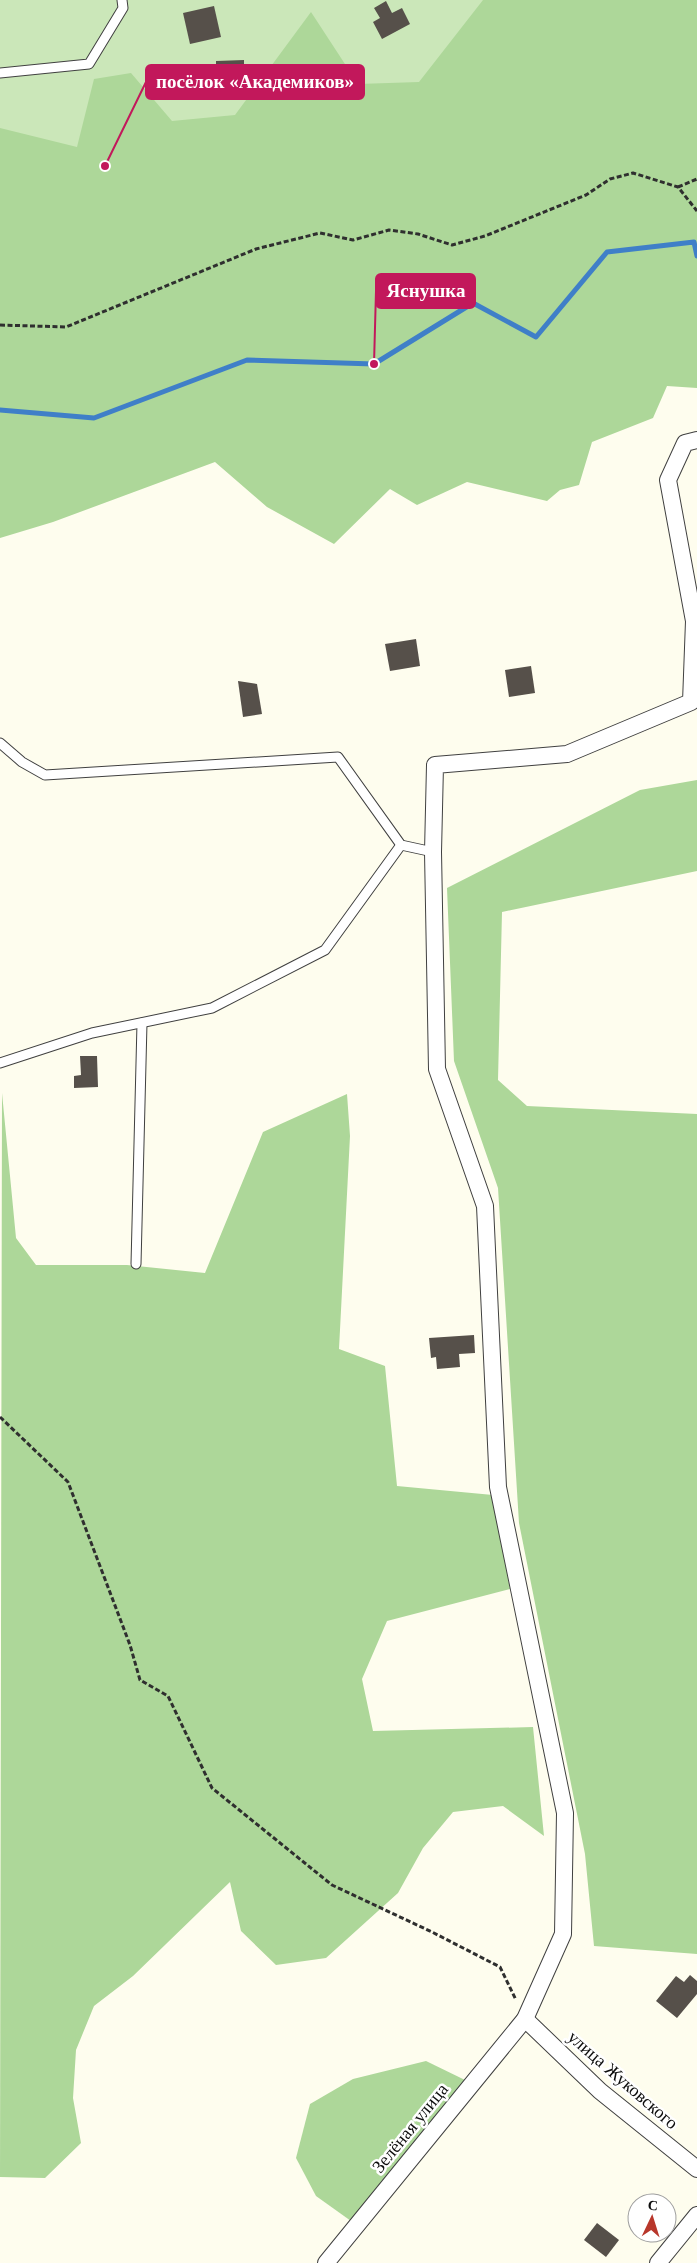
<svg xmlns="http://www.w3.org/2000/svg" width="697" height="2263" font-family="Georgia,serif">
<rect width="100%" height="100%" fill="#fefdee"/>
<path fill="#cbe7b9" d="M0,0h513l-92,108 -421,117z"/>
<g fill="#add799">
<path d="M483,0h214v388l-30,-2 -14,32 -61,24 -13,43 -19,5 -13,11 -80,-19 -50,23 -27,-16 -56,55 -67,-37 -52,-45 -162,60 -53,16v-410l77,19 17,-68 37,-6 41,48 63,-6 76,-103 47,72 61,-2z"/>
<path d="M697,780v91l-195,41 -4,168 29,26 170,8v840l-103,-8 -9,-92 -66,-331 -21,-335 -44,-127 -7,-173 193,-98z"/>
<path d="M2,1093l14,145 20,27h91l78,8 58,-141 84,-38 3,42 -11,213 46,17 12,120 96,9 17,94 -123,32 -25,58 11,52 160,-4 11,109 -41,-30 -50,6 -30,36 -25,45 -72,65 -50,7 -35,-34 -11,-49 -97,94 -39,30 -18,44 -3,48 8,45 -36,35 -45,-1z"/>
<path d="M426,2061l39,19 -114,141 -35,-25 -20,-38 14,-54 43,-25z"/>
</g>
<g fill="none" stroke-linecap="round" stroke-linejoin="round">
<path stroke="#3f7fc8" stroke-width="5" d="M0,410l94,8 153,-58 127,4 99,-61 63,34 71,-85 87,-10 3,14"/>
</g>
<g fill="#56504a">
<path d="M386,1l6,12 10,-5 8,16 -28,15 -9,-17 7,-4 -6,-10z"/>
<path d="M214,6l7,31 -31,7 -7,-31z"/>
<path d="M244,60v24h-28v-23z"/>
<path d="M416,639l4,27 -30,5 -5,-27z"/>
<path d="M531,666l4,27 -26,4 -4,-27z"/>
<path d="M238,681l19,3 5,30 -19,3z"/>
<path d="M80,1056h17l1,31 -24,1v-12l7,-1z"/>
<path d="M474,1335l1,18 -16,1 1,13 -23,2 -1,-12 -5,1 -2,-20z"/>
<path d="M690,1975l7,6v13l-20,24 -21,-17 20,-25 8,6z"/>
<path d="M597,2223l22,17 -13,17 -22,-17z"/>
</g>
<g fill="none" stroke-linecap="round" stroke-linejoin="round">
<g stroke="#404040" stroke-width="11">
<g id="service">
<path d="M0,73l89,-9 34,-56 -1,-8"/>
<path d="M0,743l22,19 23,13 293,-18 63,88 32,7"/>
<path d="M0,1063l92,-30 120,-25 113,-58 76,-105"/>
<path d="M136,1264l6,-241"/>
</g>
</g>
<g stroke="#404040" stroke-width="18">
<g id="minor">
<path d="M525,2019l75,72 97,78"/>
<path d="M326,2263l199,-244 38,-85 2,-121 -67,-326 -13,-281 -48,-137 -4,-217 2,-87 132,-11 124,-52 3,-81 -26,-141 17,-37 12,-3"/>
<path d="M658,2263l39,-48"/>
</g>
</g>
<g stroke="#2f2f2f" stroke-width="3" stroke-dasharray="5 2.5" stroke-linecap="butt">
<path d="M678,187l19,-8"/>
<path d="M0,325l66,2 190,-78 64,-16 33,7 36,-10 29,4 34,11 33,-9 101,-41 24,-16 23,-6 45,14 19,24"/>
<path d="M0,1417l68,65 62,163 10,35 28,16 44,92 120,97 100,47 68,35 16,33"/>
</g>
<use href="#service" stroke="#fff" stroke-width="9"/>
<use href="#minor" stroke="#fff" stroke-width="16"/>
</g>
<g text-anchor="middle" stroke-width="5" stroke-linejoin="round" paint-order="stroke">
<g font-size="18" fill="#0d0d0d" stroke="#fff">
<text transform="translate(623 2080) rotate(41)" y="6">улица Жуковского</text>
<text transform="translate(410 2128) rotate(-51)" y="6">Зелёная улица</text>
</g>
</g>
<path fill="none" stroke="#c2185b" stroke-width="2" d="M105 166L146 82M374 364L376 291"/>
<g fill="#c2185b" stroke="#fff" stroke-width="2">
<circle cx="105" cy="166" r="5"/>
<circle cx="374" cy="364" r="5"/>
</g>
<g fill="#c2185b" stroke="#c2185b" stroke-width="2">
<rect x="146" y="65" width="218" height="34" rx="5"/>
<rect x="376" y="274" width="99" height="34" rx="5"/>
</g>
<g font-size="19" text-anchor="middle" font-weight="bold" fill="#fff">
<text x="255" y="88">посёлок «Академиков»</text>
<text x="426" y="297">Яснушка</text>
</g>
<g transform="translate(652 2218) rotate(4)"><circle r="24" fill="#ffffff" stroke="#9e9e9e"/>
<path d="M0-4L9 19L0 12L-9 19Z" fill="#b8372b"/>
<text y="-8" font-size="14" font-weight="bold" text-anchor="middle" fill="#0d0d0d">С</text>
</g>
</svg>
